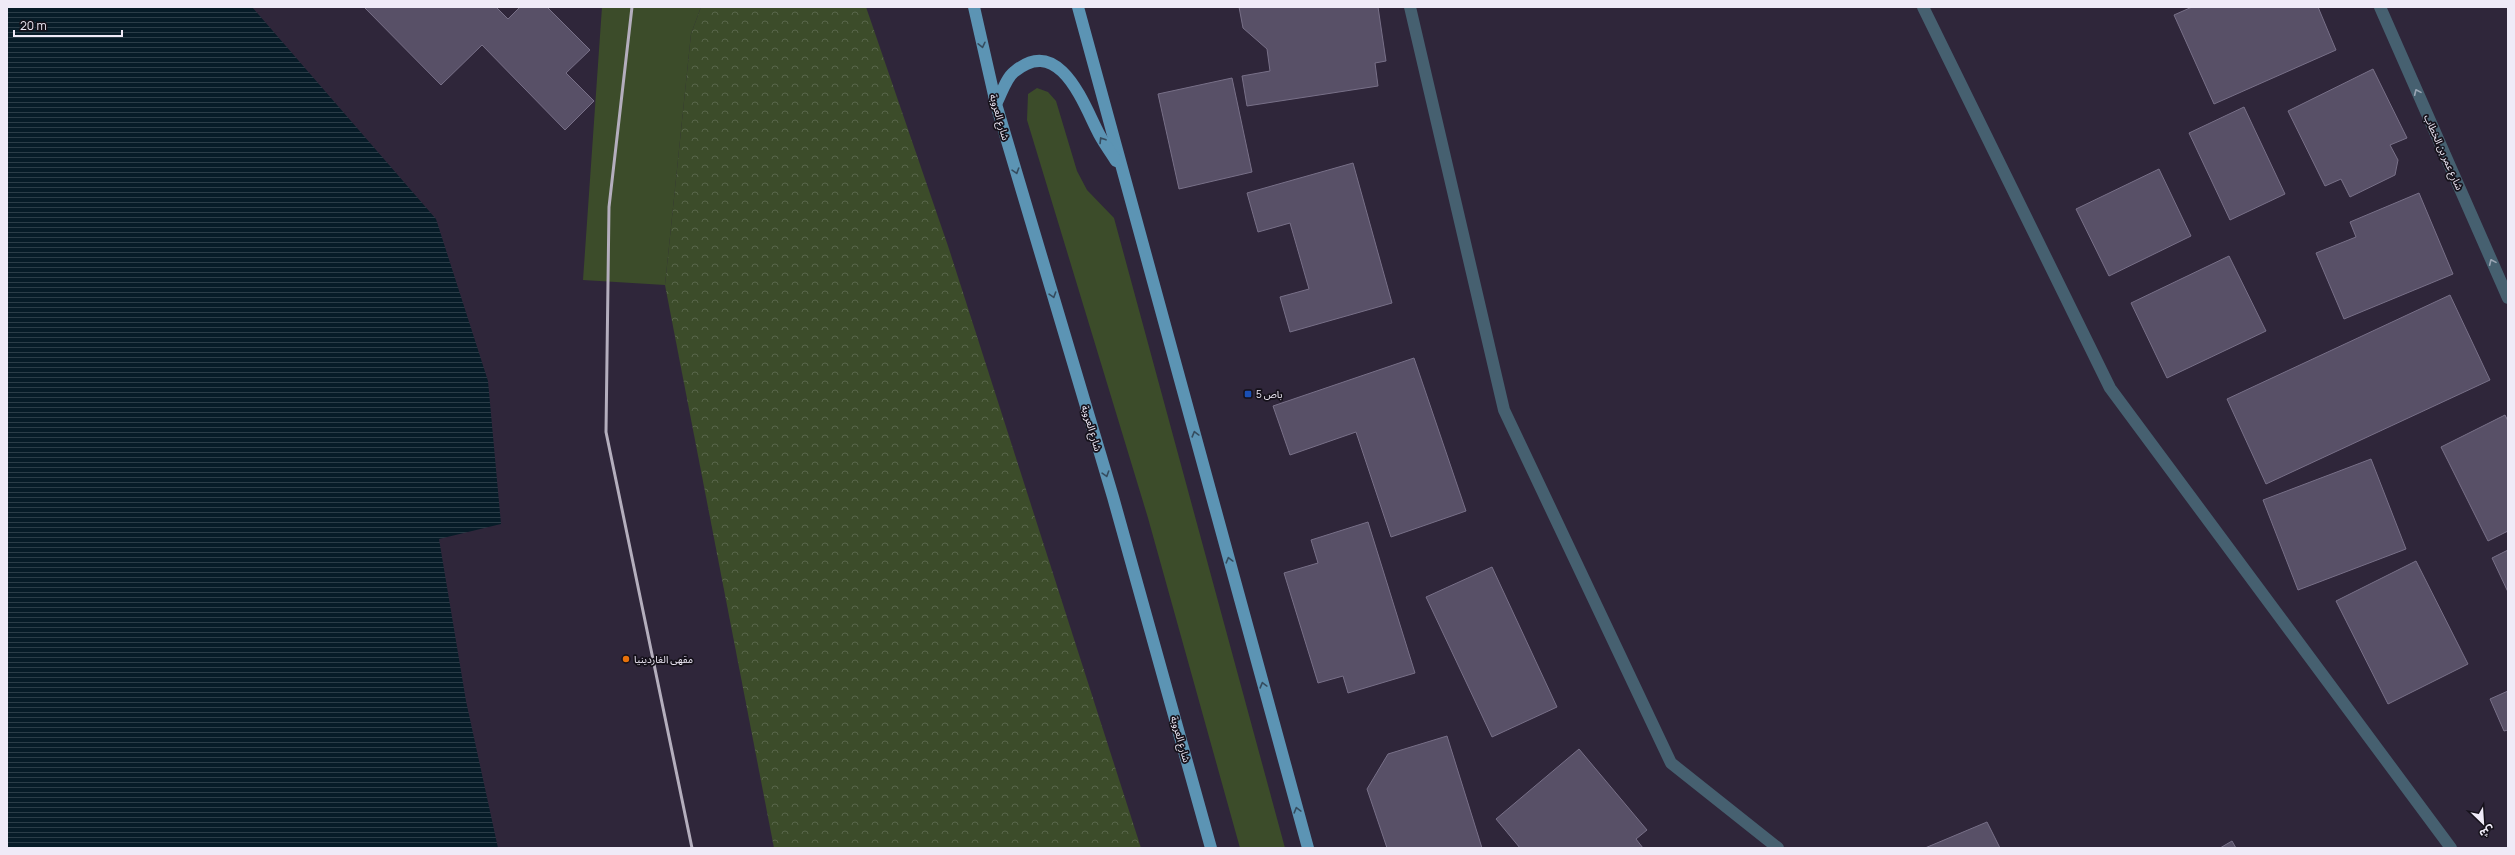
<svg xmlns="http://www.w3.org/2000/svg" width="2515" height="855" font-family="Manrope,'Noto Sans Arabic',sans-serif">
<defs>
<pattern id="park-crowns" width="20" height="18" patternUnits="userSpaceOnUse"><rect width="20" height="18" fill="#3c4c2a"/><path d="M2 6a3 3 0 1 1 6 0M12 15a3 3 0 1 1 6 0" fill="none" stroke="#58664a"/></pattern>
<pattern id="water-rules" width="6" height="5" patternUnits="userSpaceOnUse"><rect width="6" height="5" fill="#071c28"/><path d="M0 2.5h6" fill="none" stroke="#2b3d48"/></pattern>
</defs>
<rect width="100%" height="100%" fill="#2f263a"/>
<g fill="#3c4c2a">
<path d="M602,7h99l-10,27 -26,251 -82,-5z"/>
<path d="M1037,88l11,4 8,9 21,70 10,19 27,28 171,630h-45l-92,-330 -121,-398 1,-26z"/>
</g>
<path fill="url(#park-crowns)" d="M701,7h165l83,242 192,599h-367l-109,-563 26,-251z"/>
<path fill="url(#water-rules)" d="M7,7h245l184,212 52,162 13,143 -62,15 27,162 32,147h-491z"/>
<g fill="#585067" stroke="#787088">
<path d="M364,7h132l12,12 12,-12h27l43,43 -24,23 28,28 -29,29 -83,-85 -41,40z"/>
<path d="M1239,7h139l8,54 -11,2 3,23 -131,20 -5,-30 28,-5 -3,-22 -24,-21z"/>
<path d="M2192,7h126l18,43 -122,54 -40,-89z"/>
<path d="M2373,69l34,69 -17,7 8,15 -3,15 -45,22 -9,-18 -16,7 -37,-75z"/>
<path d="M1232,78l20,94 -73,17 -21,-95z"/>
<path d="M2244,107l41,87 -55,26 -41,-87z"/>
<path d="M1353,163l39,140 -102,29 -10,-35 29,-8 -19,-66 -32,9 -11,-39z"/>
<path d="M2159,169l32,67 -82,40 -33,-67z"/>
<path d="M2419,193l34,81 -109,45 -28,-66 40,-16 -6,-15z"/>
<path d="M2229,256l37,75 -99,47 -36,-75z"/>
<path d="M2450,295l40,85 -224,104 -39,-85z"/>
<path d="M1414,358l52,153 -75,26 -35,-105 -66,23 -17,-49z"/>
<path d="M2505,415l3,6v110l-20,10 -47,-94z"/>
<path d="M2371,459l35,90 -108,41 -35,-90z"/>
<path d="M1368,522l47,151 -67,20 -5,-17 -25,7 -34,-110 34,-10 -7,-23z"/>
<path d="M2508,550v42l-16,-34z"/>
<path d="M2416,561l52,103 -80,40 -52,-103z"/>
<path d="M1492,567l65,140 -65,30 -66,-140z"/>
<path d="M2508,691v39l-4,1 -14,-32z"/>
<path d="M1447,736l35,112h-95l-20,-59 21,-35z"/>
<path d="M1579,749l68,81 -11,9 7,9h-123l-24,-29z"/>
<path d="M1987,822l13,26h-75z"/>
<path d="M2232,841l4,7h-16z"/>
</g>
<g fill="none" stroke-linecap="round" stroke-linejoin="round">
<g stroke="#466070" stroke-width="12">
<path d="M1410,7l94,403 167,353 107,85"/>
<path d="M1923,7l187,381 341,460"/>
<path d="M2380,7l128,291"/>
</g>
<g stroke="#5c94b4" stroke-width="12">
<path d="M974,7l22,97 117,393 98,351"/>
<path d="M1078,7l230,841"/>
<path d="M996,104c5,-9 10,-26 18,-32 44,-37 68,28 83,58 5,11 13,21 19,31"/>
</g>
<path stroke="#b4aebd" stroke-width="3" d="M632,7l-23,200 -3,225 86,416"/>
</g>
<defs><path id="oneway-chevron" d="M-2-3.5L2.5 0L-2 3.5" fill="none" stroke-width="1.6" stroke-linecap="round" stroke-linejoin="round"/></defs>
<g stroke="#354c5f">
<use href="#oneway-chevron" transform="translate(982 45) rotate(77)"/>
<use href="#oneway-chevron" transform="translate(1102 140) rotate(-122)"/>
<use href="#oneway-chevron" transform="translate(1016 171) rotate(73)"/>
<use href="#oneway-chevron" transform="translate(1053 295) rotate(73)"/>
<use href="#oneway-chevron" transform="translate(1195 434) rotate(-105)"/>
<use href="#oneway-chevron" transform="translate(1106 474) rotate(73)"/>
<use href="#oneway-chevron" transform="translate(1229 560) rotate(-105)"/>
<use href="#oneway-chevron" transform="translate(1263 685) rotate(-105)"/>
<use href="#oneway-chevron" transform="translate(1297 810) rotate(-105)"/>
</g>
<g stroke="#9aa5b4">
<use href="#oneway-chevron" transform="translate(2417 92) rotate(-114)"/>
<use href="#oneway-chevron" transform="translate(2492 262) rotate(-114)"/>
</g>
<rect fill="#1a4fb4" stroke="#15111a" stroke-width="1.5" x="1244" y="390" width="8" height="8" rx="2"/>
<circle fill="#e8710a" stroke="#15111a" stroke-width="1.5" cx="626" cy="659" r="4"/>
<g text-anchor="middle" stroke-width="3.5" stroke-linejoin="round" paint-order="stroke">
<g font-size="10" fill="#efeaf7" stroke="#15111a">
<text transform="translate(1000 117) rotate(74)" y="4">شارع العروبة</text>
<text transform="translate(2444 152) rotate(66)" y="4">شارع عمر بن الخطاب</text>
<text transform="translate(1092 428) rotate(73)" y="4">شارع العروبة</text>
<text transform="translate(1181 739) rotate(74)" y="4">شارع العروبة</text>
</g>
<g font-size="10" fill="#efeaf7" stroke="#15111a" text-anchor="start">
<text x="1256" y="398">باص 5</text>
<text x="634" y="663">مقهى الغاردينيا</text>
</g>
</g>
<rect width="2515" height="855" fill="none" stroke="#efeaf7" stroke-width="16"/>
<g transform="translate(2483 823) rotate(155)" stroke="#15111a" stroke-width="3" paint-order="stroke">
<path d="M0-3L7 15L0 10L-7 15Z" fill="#efeaf7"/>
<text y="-6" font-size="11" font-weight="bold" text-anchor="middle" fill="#efeaf7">ش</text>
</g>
<path d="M14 30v6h108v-6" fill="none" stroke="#efeaf7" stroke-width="2"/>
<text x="20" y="30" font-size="12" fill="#efeaf7" stroke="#15111a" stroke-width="3" paint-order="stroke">20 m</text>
</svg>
